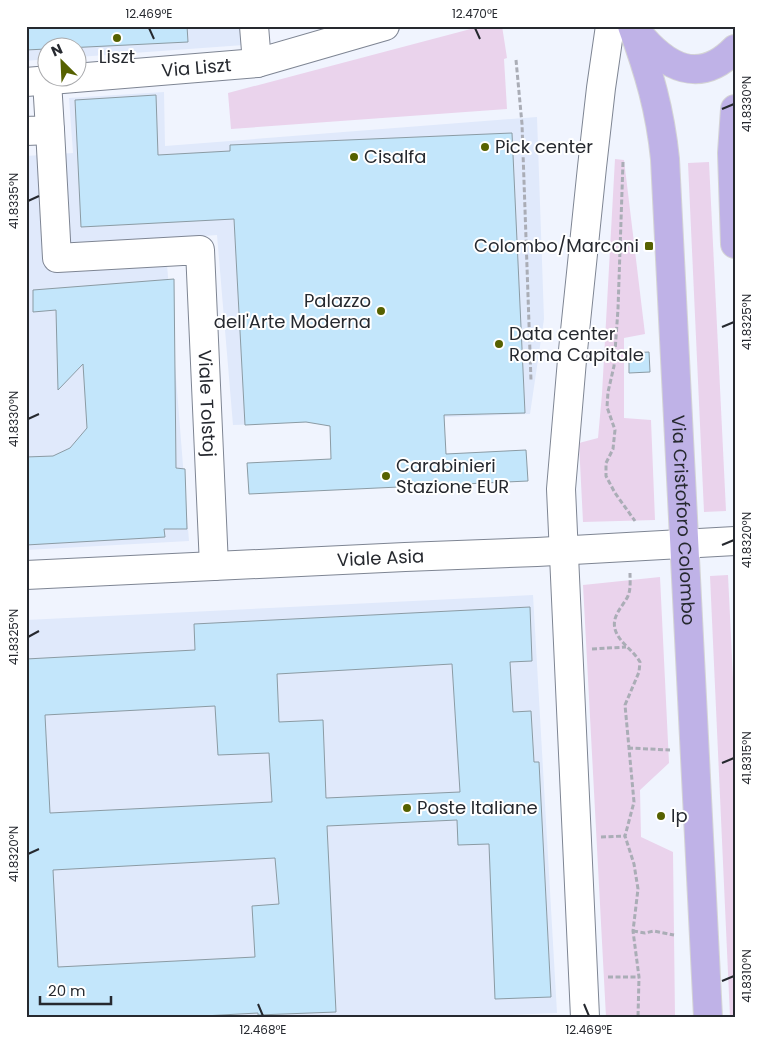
<svg xmlns="http://www.w3.org/2000/svg" width="761" height="1043" font-family="Poppins,sans-serif">
<rect width="100%" height="100%" fill="#f0f4fe"/>
<g fill="#e0e9fb">
<path d="M26,26h217l1,19 -166,12v-9h-30l-1,11 -21,2z"/>
<path d="M164,92l1,54 372,-29 7,202 -14,95 -297,11 -16,-190 -52,4 24,302 -163,9v-394l47,-3 -4,-55z"/>
<path d="M533,595l24,418 -94,4h-437v-397z"/>
</g>
<g fill="#ead3ec">
<path d="M482,26h20l5,32 -3,1 3,50 -276,20 -3,-36z"/>
<path d="M615,159l9,1 21,174 -21,4v80l27,2 4,100 -72,2 -4,-79 19,-5 4,-44z"/>
<path d="M709,162l17,349 -22,1 -16,-349z"/>
<path d="M728,575l7,145v297h-5l-20,-441z"/>
<path d="M660,577l9,186 -29,27 1,47 32,15 2,165h-69l-23,-432z"/>
</g>
<g fill="#c3e6fb" stroke="#8b9ba4" fill-rule="evenodd">
<path d="M26,26h161l1,16 -162,8z"/>
<path d="M156,95l2,60 72,-4v-6l282,-12 13,280 -81,2 2,39 80,-4 2,31 -279,13 -2,-31 84,-4 -1,-33 -24,-4 -61,3 -11,-206 -153,8 -6,-127z"/>
<path d="M174,279l2,189 9,1 2,60h-23l1,8 -139,8v-88l27,-1 17,-8 17,-20 -4,-64 -25,26 -2,-80 -23,2v-22z"/>
<path d="M649,352l1,20 -21,1v-20z"/>
<path d="M530,607l2,54 -22,1 3,50 18,-1 3,51h5l12,235 -56,2 -6,-155 -31,1 -1,-25 -130,6 9,186 -78,3v-2l-73,4h-159v-358l169,-9 -1,-26zM452,664l8,128 -134,6 -3,-78 -44,2 -2,-48zM215,706l3,49 51,-2 3,49 -222,11 -5,-98zM275,858l4,46 -27,2 3,51 -197,10 -5,-97z"/>
</g>
<g fill="none" stroke-linecap="round" stroke-linejoin="round">
<g stroke="#7e8593" stroke-width="30">
<g id="minor">
<path d="M254,26l3,37"/>
<path id="s1" d="M26,82l231,-19 128,-37"/>
<path id="s2" d="M50,130l7,128 143,-8 14,316"/>
<path d="M26,131l24,-1 -3,-49"/>
<path id="s3" d="M26,575l379,-18 132,-5 198,-11"/>
<path d="M585,1017l-24,-528 11,-129 20,-193 9,-79 9,-62"/>
</g>
</g>
<g stroke="#d4d4d5" stroke-width="30">
<g id="major">
<path id="s4" d="M632,26c17,46 28,84 33,133l43,858"/>
<path d="M638,33c28,34 61,53 97,16"/>
<path d="M735,109l-3,44 3,91"/>
</g>
</g>
<g stroke="#aaadb6" stroke-width="3" stroke-dasharray="5 2.5" stroke-linecap="butt">
<path d="M516,60l6,64 9,257"/>
<path d="M623,162l-5,147 -4,57 -6,26 -1,15 8,23 -2,19 -7,14v13l9,17 20,28"/>
<path d="M630,573c0,7 1,16 -2,23 -6,12 -18,21 -12,36 5,12 18,19 24,30l-1,10 -14,33 9,97 -9,34 9,28 4,25 -5,42 6,46 -1,40"/>
<path d="M592,649l34,-2"/>
<path d="M628,748l42,2"/>
<path d="M601,837l24,-1"/>
<path d="M633,931l12,2 9,-2 20,4"/>
<path d="M608,977h31"/>
</g>
<use href="#minor" stroke="#fff" stroke-width="28"/>
<use href="#major" stroke="#bfb2e7" stroke-width="28"/>
</g>
<path fill="none" stroke="#26292f" stroke-width="2" d="M149,28l5,11M475,28l5,11M722,109l12,-5M28,201l11,-5M722,327l12,-5M28,419l11,-5M722,545l12,-5M28,637l11,-6M722,763l12,-5M28,854l11,-5M722,981l12,-5M258,1004l5,12M584,1004l5,12"/>
<g fill="#566100" stroke="#fff" stroke-width="2">
<circle cx="117" cy="38" r="5"/>
<circle cx="485" cy="147" r="5"/>
<circle cx="354" cy="157" r="5"/>
<rect x="644" y="241" width="10" height="10" rx="2.5"/>
<circle cx="381" cy="311" r="5"/>
<circle cx="499" cy="344" r="5"/>
<circle cx="386" cy="476" r="5"/>
<circle cx="407" cy="808" r="5"/>
<circle cx="661" cy="816" r="5"/>
</g>
<g text-anchor="middle" stroke-width="4" stroke-linejoin="round" paint-order="stroke">
<g font-size="18" fill="#26292f" stroke="#fff" text-anchor="start">
<text x="117" y="63" text-anchor="middle">Liszt</text>
<text x="495" y="153">Pick center</text>
<text x="364" y="163">Cisalfa</text>
<text x="639" y="252" text-anchor="end">Colombo/Marconi</text>
<text x="371" y="307" text-anchor="end">Palazzo<tspan x="371" dy="21">dell'Arte Moderna</tspan></text>
<text x="509" y="340">Data center<tspan x="509" dy="21">Roma Capitale</tspan></text>
<text x="396" y="472">Carabinieri<tspan x="396" dy="21">Stazione EUR</tspan></text>
<text x="417" y="814">Poste Italiane</text>
<text x="671" y="822">Ip</text>
</g>
<g font-size="18" fill="#26292f" stroke="#fff">
<text dy="6" stroke="none"><textPath href="#s1" startOffset="171">Via Liszt</textPath></text>
<text dy="6" stroke="none"><textPath href="#s2" startOffset="425">Viale Tolstoj</textPath></text>
<text dy="6" stroke="none"><textPath href="#s4" startOffset="499">Via Cristoforo Colombo</textPath></text>
<text dy="6" stroke="none"><textPath href="#s3" startOffset="355">Viale Asia</textPath></text>
</g>
</g>
<rect width="761" height="1043" fill="none" stroke="#ffffff" stroke-width="55"/>
<g transform="translate(62 62) rotate(336)"><circle r="24" fill="#ffffff" stroke="#a8a9ac"/>
<path d="M0-4L9 19L0 12L-9 19Z" fill="#566100"/>
<text y="-8" font-size="14" font-weight="bold" text-anchor="middle" fill="#26292f">N</text>
</g>
<path d="M40 996v8h71v-8" fill="none" stroke="#26292f" stroke-width="2.5"/>
<text x="48" y="996" font-size="15" fill="#26292f" stroke="#ffffff" stroke-width="4" paint-order="stroke">20 m</text>
<rect x="28" y="28" width="706" height="988" fill="none" stroke="#26292f" stroke-width="2"/>
<g font-size="12" text-anchor="middle" fill="#26292f">
<text x="149" y="18">12.469°E</text>
<text x="475" y="18">12.470°E</text>
<text transform="translate(747 104) rotate(-90)" y="4">41.8330°N</text>
<text transform="translate(14 201) rotate(-90)" y="4">41.8335°N</text>
<text transform="translate(747 322) rotate(-90)" y="4">41.8325°N</text>
<text transform="translate(14 419) rotate(-90)" y="4">41.8330°N</text>
<text transform="translate(747 540) rotate(-90)" y="4">41.8320°N</text>
<text transform="translate(14 637) rotate(-90)" y="4">41.8325°N</text>
<text transform="translate(747 758) rotate(-90)" y="4">41.8315°N</text>
<text transform="translate(14 854) rotate(-90)" y="4">41.8320°N</text>
<text transform="translate(747 976) rotate(-90)" y="4">41.8310°N</text>
<text x="263" y="1034">12.468°E</text>
<text x="589" y="1034">12.469°E</text>
</g>
</svg>
